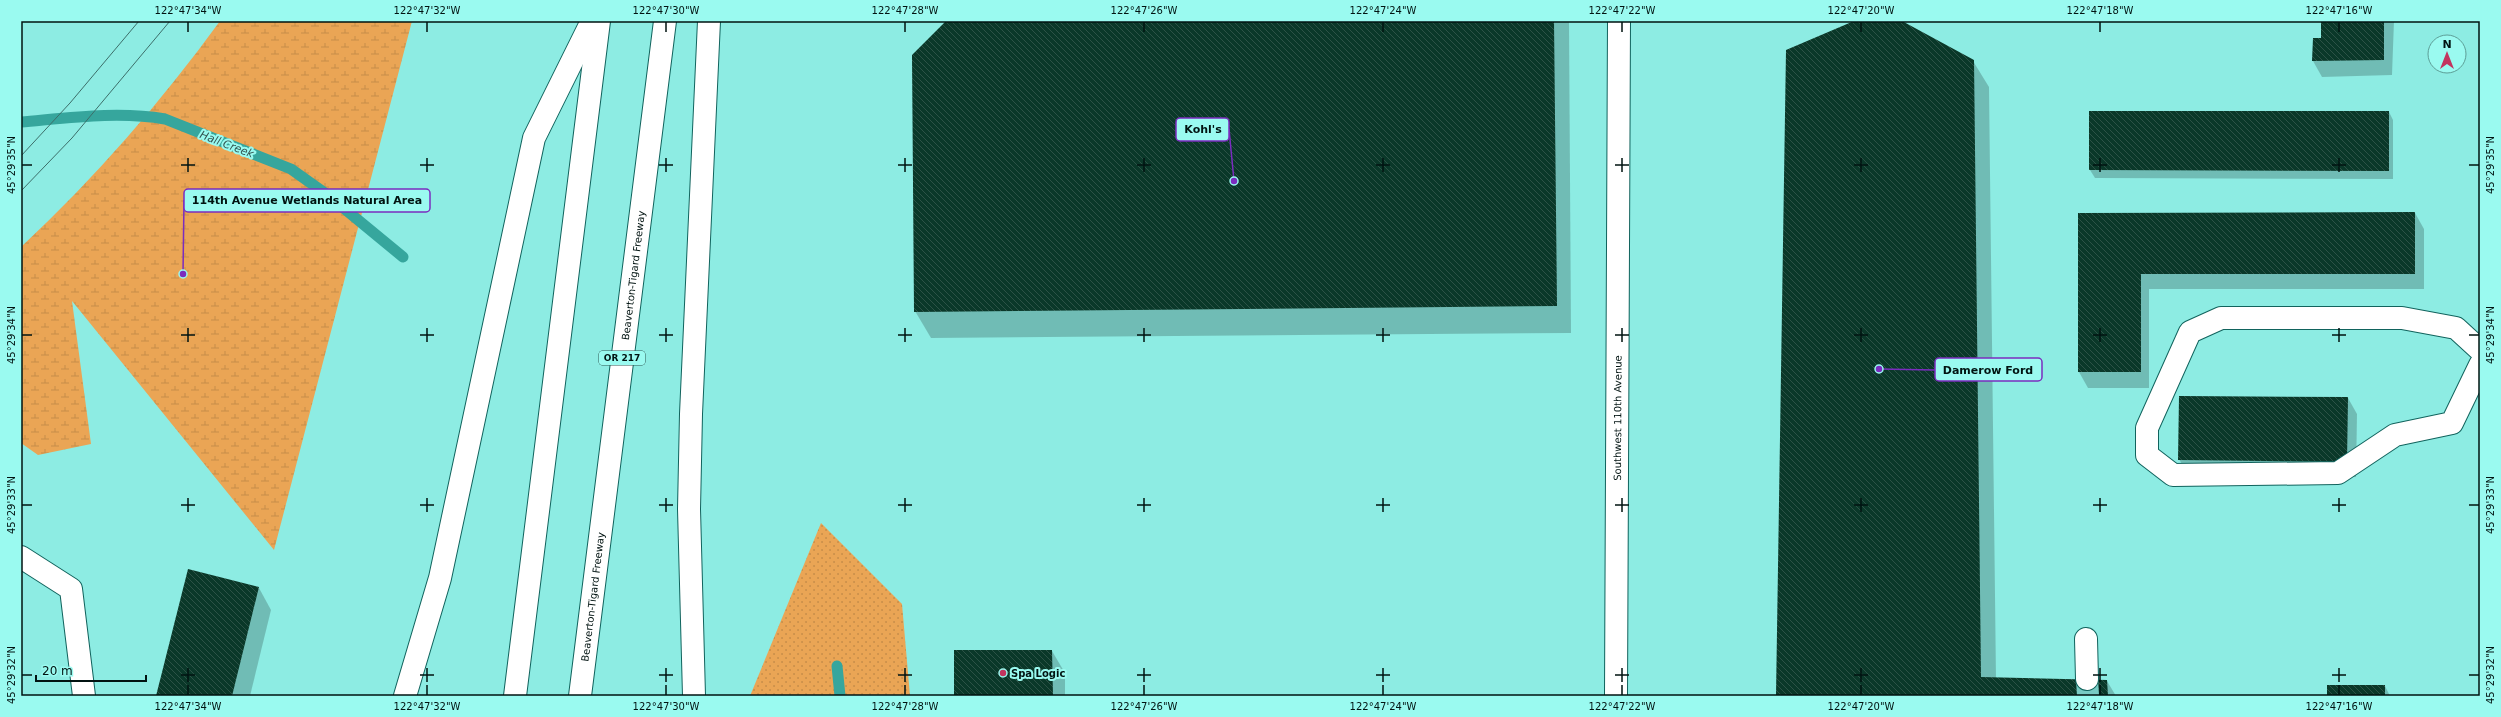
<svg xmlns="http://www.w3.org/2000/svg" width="2501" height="717" font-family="'DejaVu Sans',sans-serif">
<defs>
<pattern id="grass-dots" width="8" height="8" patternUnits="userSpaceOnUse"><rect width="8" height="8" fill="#eaa555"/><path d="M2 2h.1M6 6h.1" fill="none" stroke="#c78d49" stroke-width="1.8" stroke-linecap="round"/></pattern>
<pattern id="wetland-marsh" width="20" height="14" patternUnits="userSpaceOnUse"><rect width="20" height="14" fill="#eaa555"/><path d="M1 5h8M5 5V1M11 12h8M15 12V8" fill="none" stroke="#c78d49"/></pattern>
<pattern id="building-back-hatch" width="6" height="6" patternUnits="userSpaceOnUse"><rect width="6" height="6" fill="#0a3829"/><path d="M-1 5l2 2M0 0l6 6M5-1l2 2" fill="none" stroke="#2c5246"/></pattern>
</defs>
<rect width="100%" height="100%" fill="#8dece3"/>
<path fill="url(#grass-dots)" d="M821,523l81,81 8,92h-160z"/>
<path fill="url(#wetland-marsh)" d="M220,21h192l-138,529 -202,-249 19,143 -53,11 -17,-12v-196c74,-69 140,-145 199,-226z"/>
<g fill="#0003">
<path d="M948,21h621l2,312 -640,5 -16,-27z"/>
<path d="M1856,21h43l74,40 16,26 7,592 111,2 9,15h-339z"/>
<path d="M2322,21h72l-2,54 -70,2 -9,-16 9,-22z"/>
<path d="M2389,112l4,8v59l-298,-1 -5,-8z"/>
<path d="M2415,213l9,16v60h-275v99h-61l-9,-16v-158z"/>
<path d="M2348,398l9,16 -1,63 -168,-2 -9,-16z"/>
<path d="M259,588l12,22 -21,86h-93z"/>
<path d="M1052,651l13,22v23h-110z"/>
<path d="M2385,686l5,10h-62z"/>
</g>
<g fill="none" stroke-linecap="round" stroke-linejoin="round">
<g stroke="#36a69d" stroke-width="11">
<path d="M21,122c47,-4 97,-11 144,-3l126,50 38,27 74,61"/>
<path d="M837,666l3,30"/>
</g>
</g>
<g fill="url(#building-back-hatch)">
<path d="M946,21h608l3,285 -643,6 -2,-257z"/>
<path d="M1854,21h48l72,39 7,617 126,3 1,16h-332l10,-646z"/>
<path d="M2321,21h63v39l-72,1 1,-23h8z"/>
<path d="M2089,111h300v60l-300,-1z"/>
<path d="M2415,212v62h-274v98h-63v-159z"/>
<path d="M2179,396l169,1 -1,65 -169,-2z"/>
<path d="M188,569l71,18 -27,109h-76z"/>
<path d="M954,650h98l1,46h-99z"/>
<rect x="2327" y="685" width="58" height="11"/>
</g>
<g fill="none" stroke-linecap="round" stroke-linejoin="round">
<path stroke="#78cbc4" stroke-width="22" stroke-dasharray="22 11" stroke-linecap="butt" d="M2087,679l1,17"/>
<g stroke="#11635d" stroke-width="24">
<g id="minor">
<path d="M2480,350l-24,-22 -54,-10h-181l-31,14 -43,96v27l26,20 165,-2 57,-38 57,-12 28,-58"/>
<path d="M21,557l50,32 13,107"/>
<path d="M2086,639l1,40"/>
<path id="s1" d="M1616,696l3,-675"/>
</g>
</g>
<g stroke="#11635d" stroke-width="24">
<g id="highway">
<path d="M405,696l35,-118 94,-440 58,-117"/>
<path d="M515,696l84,-675"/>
<path id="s2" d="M580,696l85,-675"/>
<path d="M694,696l-5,-187 2,-95 18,-393"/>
</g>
</g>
<use href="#minor" stroke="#fff" stroke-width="22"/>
<use href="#highway" stroke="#fff" stroke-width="22"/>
<g stroke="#3c6f6a" stroke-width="1">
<path d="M21,156l49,-53 69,-82"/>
<path d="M21,191l51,-53 98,-117"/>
</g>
</g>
<path fill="none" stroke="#011311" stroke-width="1.5" d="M188,22v10M427,22v10M666,22v10M905,22v10M1144,22v10M1383,22v10M1622,22v10M1861,22v10M2100,22v10M2339,22v10M188,158v14M427,158v14M666,158v14M905,158v14M1144,158v14M1383,158v14M1622,158v14M1861,158v14M2100,158v14M2339,158v14M22,165h10M181,165h14M420,165h14M659,165h14M898,165h14M1137,165h14M1376,165h14M1615,165h14M1854,165h14M2093,165h14M2332,165h14M2469,165h10M188,328v14M427,328v14M666,328v14M905,328v14M1144,328v14M1383,328v14M1622,328v14M1861,328v14M2100,328v14M2339,328v14M22,335h10M181,335h14M420,335h14M659,335h14M898,335h14M1137,335h14M1376,335h14M1615,335h14M1854,335h14M2093,335h14M2332,335h14M2469,335h10M188,498v14M427,498v14M666,498v14M905,498v14M1144,498v14M1383,498v14M1622,498v14M1861,498v14M2100,498v14M2339,498v14M22,505h10M181,505h14M420,505h14M659,505h14M898,505h14M1137,505h14M1376,505h14M1615,505h14M1854,505h14M2093,505h14M2332,505h14M2469,505h10M188,668v14M427,668v14M666,668v14M905,668v14M1144,668v14M1383,668v14M1622,668v14M1861,668v14M2100,668v14M2339,668v14M22,675h10M181,675h14M420,675h14M659,675h14M898,675h14M1137,675h14M1376,675h14M1615,675h14M1854,675h14M2093,675h14M2332,675h14M2469,675h10M188,685v10M427,685v10M666,685v10M905,685v10M1144,685v10M1383,685v10M1622,685v10M1861,685v10M2100,685v10M2339,685v10"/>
<circle fill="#c2345e" stroke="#9afaf0" stroke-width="1.5" cx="1003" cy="673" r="4"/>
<g text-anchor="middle" stroke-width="4" stroke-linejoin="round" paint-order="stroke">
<rect fill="#9afaf0" stroke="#2f5854" stroke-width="1" x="599" y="351" width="46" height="14" rx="3"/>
<g font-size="9" font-weight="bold" fill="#011311">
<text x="622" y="361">OR 217</text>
</g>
<g font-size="10" fill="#011311" stroke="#9afaf0">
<text dy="4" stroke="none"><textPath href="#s2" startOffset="424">Beaverton-Tigard Freeway</textPath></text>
<text dy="4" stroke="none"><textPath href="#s1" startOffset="278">Southwest 110th Avenue</textPath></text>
<text dy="4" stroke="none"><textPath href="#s2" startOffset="100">Beaverton-Tigard Freeway</textPath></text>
</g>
<g font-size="10" font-weight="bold" fill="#011311" stroke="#9afaf0" text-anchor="start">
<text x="1011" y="677">Spa Logic</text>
</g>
<g font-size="11" font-style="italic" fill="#335451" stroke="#9afaf0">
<text transform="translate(227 144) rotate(21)" y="4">Hall Creek</text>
</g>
</g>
<path fill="none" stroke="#7b2cbf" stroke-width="1.5" d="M1234 181L1229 129M183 274L184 200M1879 369L1935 370"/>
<g fill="#7b2cbf" stroke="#9afaf0" stroke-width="1.5">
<circle cx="1234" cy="181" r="4"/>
<circle cx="183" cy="274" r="4"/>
<circle cx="1879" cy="369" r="4"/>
</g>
<g fill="#9afaf0" stroke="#7b2cbf" stroke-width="1.5">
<rect x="1176" y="118" width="53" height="23" rx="4"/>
<rect x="184" y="189" width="246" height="23" rx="4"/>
<rect x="1935" y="358" width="107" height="23" rx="4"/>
</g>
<g font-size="11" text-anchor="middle" font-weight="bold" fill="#011311">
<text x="1203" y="133">Kohl's</text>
<text x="307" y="204">114th Avenue Wetlands Natural Area</text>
<text x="1988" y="374">Damerow Ford</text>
</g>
<rect width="2501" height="717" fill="none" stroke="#9afaf0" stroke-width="44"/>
<g transform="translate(2447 54)"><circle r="19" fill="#9afaf0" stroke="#5d9e97"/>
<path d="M0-3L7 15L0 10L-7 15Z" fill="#c2345e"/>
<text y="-6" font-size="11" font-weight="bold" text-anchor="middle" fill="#011311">N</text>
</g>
<path d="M36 675v6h110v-6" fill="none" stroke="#011311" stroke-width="2"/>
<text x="42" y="675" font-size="12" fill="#011311" stroke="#9afaf0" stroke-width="3" paint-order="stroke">20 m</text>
<rect x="22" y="22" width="2457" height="673" fill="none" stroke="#011311" stroke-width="1.5"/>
<g font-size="10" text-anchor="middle" fill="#011311">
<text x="188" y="14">122°47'34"W</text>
<text x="427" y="14">122°47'32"W</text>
<text x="666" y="14">122°47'30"W</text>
<text x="905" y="14">122°47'28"W</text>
<text x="1144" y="14">122°47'26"W</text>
<text x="1383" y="14">122°47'24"W</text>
<text x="1622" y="14">122°47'22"W</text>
<text x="1861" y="14">122°47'20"W</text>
<text x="2100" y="14">122°47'18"W</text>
<text x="2339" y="14">122°47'16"W</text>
<text transform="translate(11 165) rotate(-90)" y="4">45°29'35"N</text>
<text transform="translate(2490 165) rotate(-90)" y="4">45°29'35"N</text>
<text transform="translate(11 335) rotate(-90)" y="4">45°29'34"N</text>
<text transform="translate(2490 335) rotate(-90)" y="4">45°29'34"N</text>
<text transform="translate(11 505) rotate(-90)" y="4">45°29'33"N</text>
<text transform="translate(2490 505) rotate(-90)" y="4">45°29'33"N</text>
<text transform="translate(11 675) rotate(-90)" y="4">45°29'32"N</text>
<text transform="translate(2490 675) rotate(-90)" y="4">45°29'32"N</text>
<text x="188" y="710">122°47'34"W</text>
<text x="427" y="710">122°47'32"W</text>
<text x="666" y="710">122°47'30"W</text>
<text x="905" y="710">122°47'28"W</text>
<text x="1144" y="710">122°47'26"W</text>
<text x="1383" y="710">122°47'24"W</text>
<text x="1622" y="710">122°47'22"W</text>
<text x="1861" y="710">122°47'20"W</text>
<text x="2100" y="710">122°47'18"W</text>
<text x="2339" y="710">122°47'16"W</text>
</g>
</svg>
